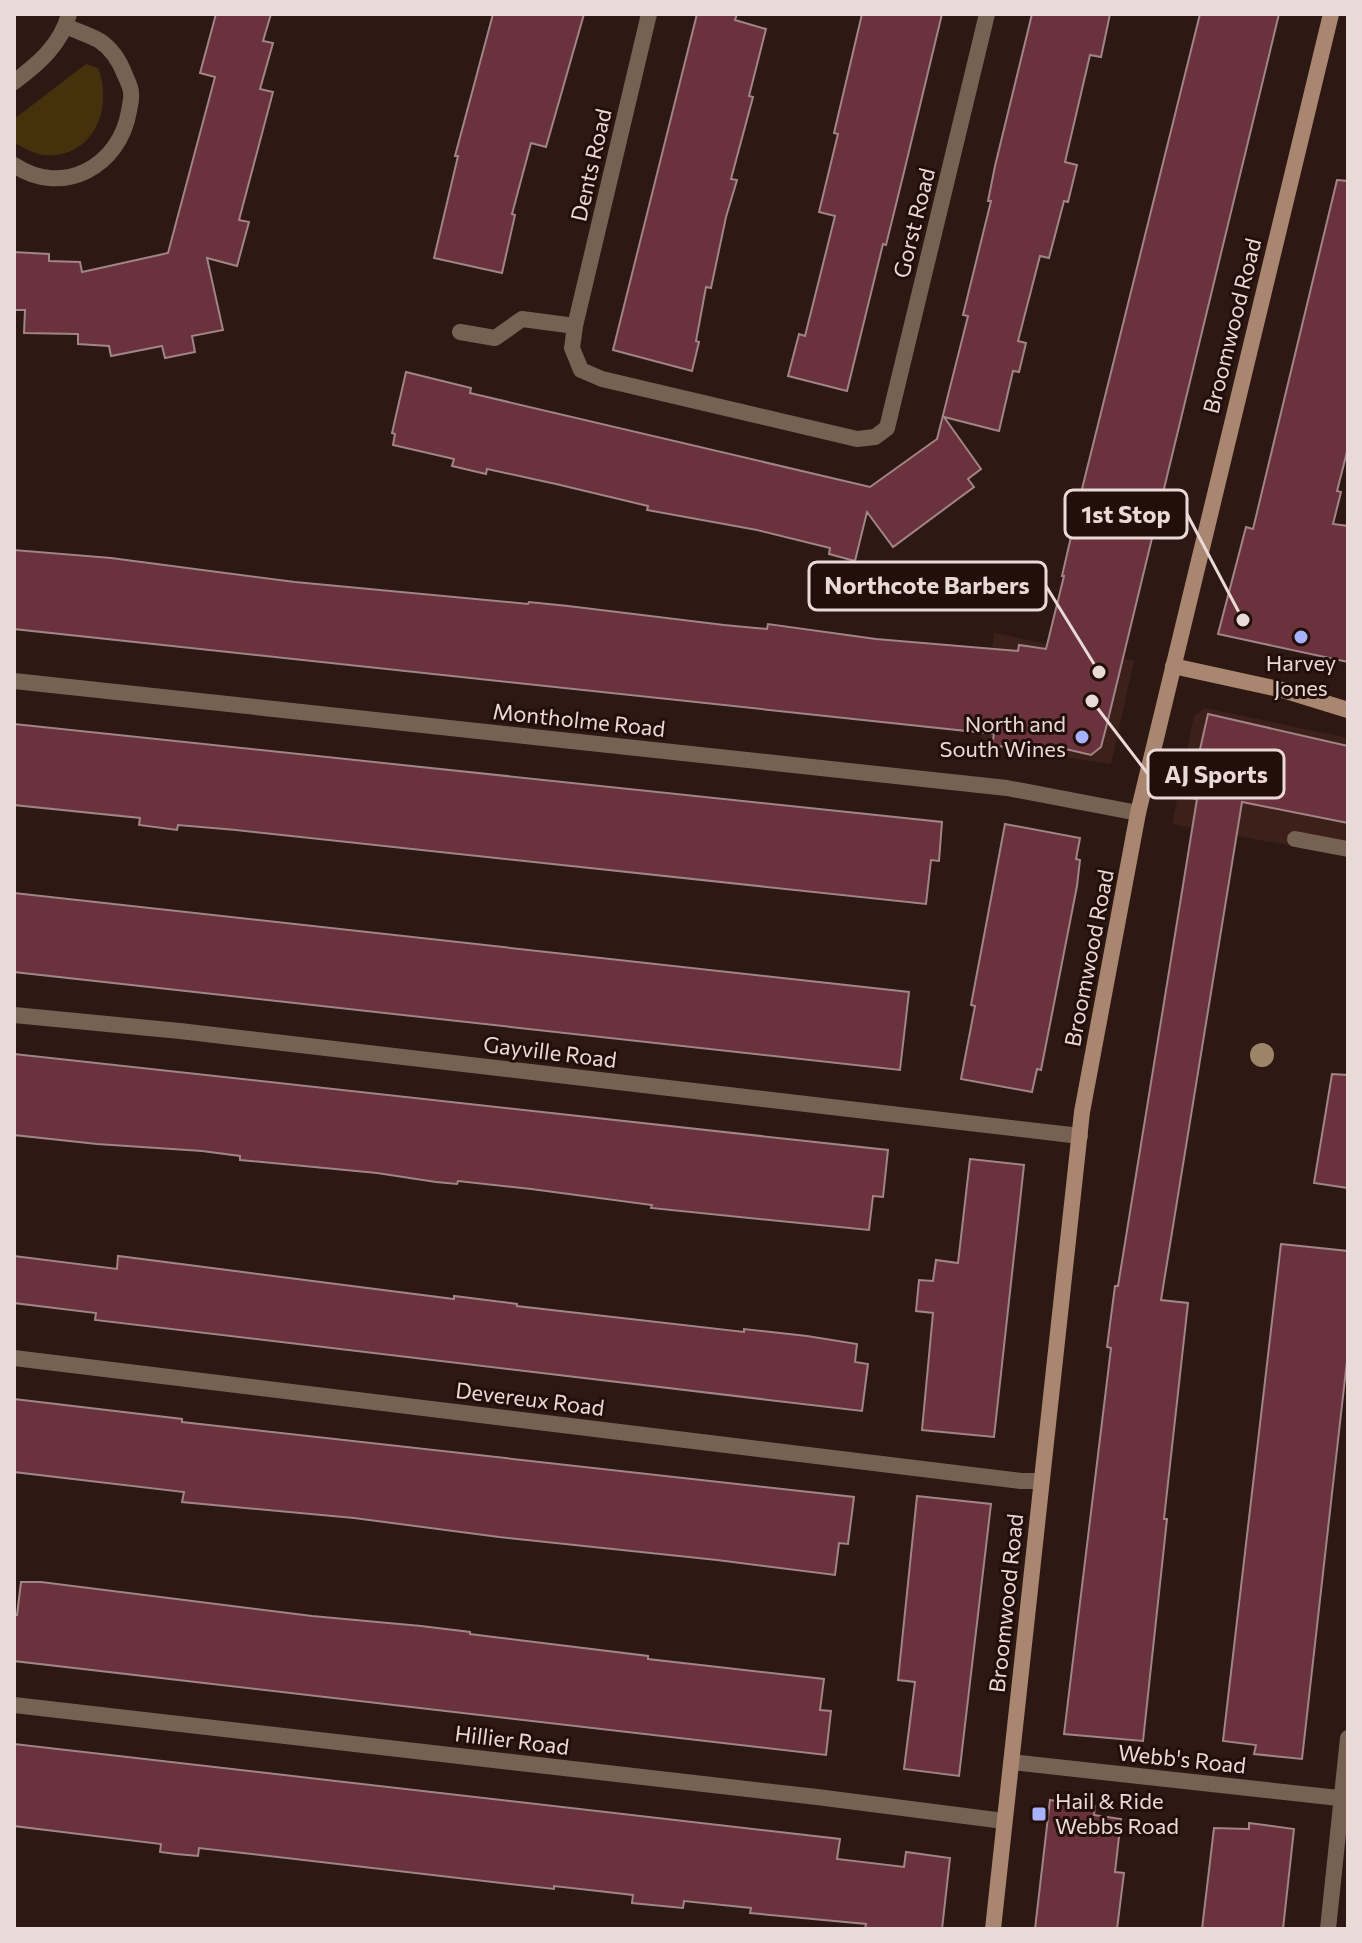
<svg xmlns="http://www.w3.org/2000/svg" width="1362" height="1943" font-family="Commissioner,sans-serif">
<rect width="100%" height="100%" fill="#2d1813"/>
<g fill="#3c201a">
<path d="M994,633l140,28 -23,103 -130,-19z"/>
<path d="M1205,708l143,30v118l-176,-32 22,-108z"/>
</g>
<path fill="#45310b" d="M86,64l12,4c16,40 -5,92 -55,87 -9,-1 -20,-8 -29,-12v-24z"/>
<g fill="#69323c" stroke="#a18487" stroke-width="2">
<path d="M216,14h55l-8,27 10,2 -13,46 13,3 -34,128 10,2 -12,44 -30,-8 16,72 -31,6 3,16 -30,6 -3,-12 -51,10 -2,-10 -31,-2v-10l-54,-1 1,-23h-11v-58l35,2v7l31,1 2,10 86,-19 47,-176 -15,-4z"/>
<path d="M493,14h91l-38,133 -15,-4 -19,71 3,1 -13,58 -68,-15 24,-102h-3z"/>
<path d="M697,14h40l-2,6 31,9 -17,67 4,1 -22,82 6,1 -11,37 -15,71 -5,-1 -10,54 3,1 -7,29 -79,-21z"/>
<path d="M862,14h80l-38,158 -18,73 -3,-1 -36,147 -59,-15 11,-42 6,2 30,-120 -16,-4 19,-78 -4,-1z"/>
<path d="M1032,14h78l-9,43 -11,-2 -25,107 12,3 -9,37 -4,-1 -15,57 -9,-2 -22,85 8,2 -7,29 -6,-1 -14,60 -55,-14 37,52 -13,10 6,8 -81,60 -26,-35 -12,49 -26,-7 1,-6 -73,-18 -110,-20 1,-4 -92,-22 -69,-15 -1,5 -34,-8 2,-7 -61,-14 2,-11 -3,-1 14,-61 65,16 -1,5 400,94 67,-48 31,-123 -5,-1 28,-114h-3l7,-35z"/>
<path d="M1200,14h79l-172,710 -6,23 -10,8 -34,-8 -2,8 -63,-10 2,-11 -980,-105v-79l97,8 184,24 233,22 1,-2 39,4 156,19 43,4 1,-5 108,15 142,12 1,-6 27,4 18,-73h-2l20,-87z"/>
<path d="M1337,180l11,1v267l-11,43 4,1 -8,32 15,2v136l-130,-28 28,-107 7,2z"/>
<path d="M1208,714l140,32v77l-106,-21 -81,498 27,3 -24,216h3l-24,222 -79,-7 47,-386 -4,-1 8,-61h3l79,-487 -8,-1z"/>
<path d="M14,724l928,98 -3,39 -8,-1 -5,44 -690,-74 -58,-5 -1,5 -38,-5 1,-7 -126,-13z"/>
<path d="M1005,824l75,14 -4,21 4,1 -3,26 -36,184 -4,-1 -5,23 -71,-13 14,-73 -4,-1z"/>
<path d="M14,893l895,99 -9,78 -886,-98z"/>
<path d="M14,1054l874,96 -5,47 -10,-1 -4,34 -218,-22 1,-3 -121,-16 -73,-8 -1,3 -21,-2 -59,-9 -137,-13v-4l-38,-5 -105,-7 -83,-9z"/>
<path d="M1332,1074l16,1v113l-34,-5z"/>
<path d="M970,1159l54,6 -30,272 -72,-7 11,-117 -17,-2 3,-31 14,1 3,-21 22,3z"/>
<path d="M1281,1244l67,7v101l-46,407 -48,-5 2,-9 -33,-4z"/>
<path d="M14,1256l103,13 1,-13 336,43v-3l63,8v2l227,26v-3l63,7 50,8 -2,18 13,2 -6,47 -767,-91 1,-7 -82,-10z"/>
<path d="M14,1399l168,20v3l672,75 -6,47 -9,-1 -4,32 -118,-15 -218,-23 -145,-19 -172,-16 2,-10 -170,-20z"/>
<path d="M917,1496l74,8 -32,272 -55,-7 11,-87 -17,-2z"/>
<path d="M21,1582h20l271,34 109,10 49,6v2l178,22v3l176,20 -4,31 11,1 -5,44 -812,-94v-46h3z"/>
<path d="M14,1744l826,95 -3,20 67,8 2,-15 44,6 -8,71h-77l1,-5 -116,-11 1,-5 -67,-7 -1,7 -31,-3 -20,-2 1,-8 -79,-9v3l-320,-37 -35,-4 -1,8 -22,-2 -16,-2 1,-8 -147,-18z"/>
<path d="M1050,1800l45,6 -1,9 27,4 -6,53 9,1 -7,56h-82z"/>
<path d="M1249,1823l45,6 -11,100h-81l12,-101 35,1z"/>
</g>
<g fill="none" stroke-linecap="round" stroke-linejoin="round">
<path stroke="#766152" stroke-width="16" d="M1295,839l53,10"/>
<g stroke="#766152" stroke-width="16">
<path d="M649,14l-74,312 -3,22 9,22 21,9 255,60 18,-2 12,-9 100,-414"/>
<path d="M14,82c24,-18 47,-37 55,-68"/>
<path d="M14,165c49,33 106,1 115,-54 1,-6 3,-13 2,-18 0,-6 -4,-13 -6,-18 -5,-13 -13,-26 -25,-34 -10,-6 -24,-10 -34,-15"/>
<path d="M460,332l35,6 27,-19 53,7"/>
<path d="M14,681l993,107 131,25"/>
<path d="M14,1015l166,16 900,105"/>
<path d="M14,1358l1007,123h20"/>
<path d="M14,1705l803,92 187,24"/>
<path d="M1011,1762l337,37"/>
<path d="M1328,1929l20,-191"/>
</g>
<g stroke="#a9866f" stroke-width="16">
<path d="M1173,666l110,24 65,20"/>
<path d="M993,1929l89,-817 56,-299 193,-799"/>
</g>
</g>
<circle fill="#9d8469" cx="1262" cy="1055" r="12"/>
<g fill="#a7b1fc" stroke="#230f0a" stroke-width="3">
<circle cx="1301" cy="637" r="8"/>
<circle cx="1082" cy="737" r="8"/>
<rect x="1031" y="1806" width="16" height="16" rx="4"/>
</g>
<g text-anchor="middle" stroke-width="6" stroke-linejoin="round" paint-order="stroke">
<g font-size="22" fill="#eadad7" stroke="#230f0a">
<text transform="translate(591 165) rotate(-77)" y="8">Dents Road</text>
<text transform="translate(914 223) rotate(-76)" y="8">Gorst Road</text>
<text transform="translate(1232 326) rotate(-76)" y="8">Broomwood Road</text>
<text transform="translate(579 720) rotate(6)" y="8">Montholme Road</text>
<text transform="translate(1089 958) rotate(-79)" y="8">Broomwood Road</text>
<text transform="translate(550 1052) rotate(7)" y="8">Gayville Road</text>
<text transform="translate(530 1399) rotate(7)" y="8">Devereux Road</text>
<text transform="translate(1006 1603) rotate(-84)" y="8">Broomwood Road</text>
<text transform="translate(512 1740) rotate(7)" y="8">Hillier Road</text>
<text transform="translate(1182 1759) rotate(6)" y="8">Webb's Road</text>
</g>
<g font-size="22" fill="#eadad7" stroke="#230f0a">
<text x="1301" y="671">Harvey<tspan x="1301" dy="25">Jones</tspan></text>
<text x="1066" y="732" text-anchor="end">North and<tspan x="1066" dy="25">South Wines</tspan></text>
<text x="1055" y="1809" text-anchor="start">Hail &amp; Ride<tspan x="1055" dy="25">Webbs Road</tspan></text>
</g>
</g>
<path fill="none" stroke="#eadad7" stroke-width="3" d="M1243 620L1187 514M1099 672L1046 586M1092 701L1148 774"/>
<g fill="#eadad7" stroke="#230f0a" stroke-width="3">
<circle cx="1243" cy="620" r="8"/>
<circle cx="1099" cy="672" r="8"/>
<circle cx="1092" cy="701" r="8"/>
</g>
<g fill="#230f0a" stroke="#eadad7" stroke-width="3">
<rect x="1065" y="490" width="122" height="48" rx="8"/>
<rect x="809" y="562" width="237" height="48" rx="8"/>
<rect x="1148" y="750" width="136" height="48" rx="8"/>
</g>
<g font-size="24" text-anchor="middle" font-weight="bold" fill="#eadad7">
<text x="1126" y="523">1st Stop</text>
<text x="927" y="594">Northcote Barbers</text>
<text x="1216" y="783">AJ Sports</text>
</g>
<rect width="1362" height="1943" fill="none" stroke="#eadad7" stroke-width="32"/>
</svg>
